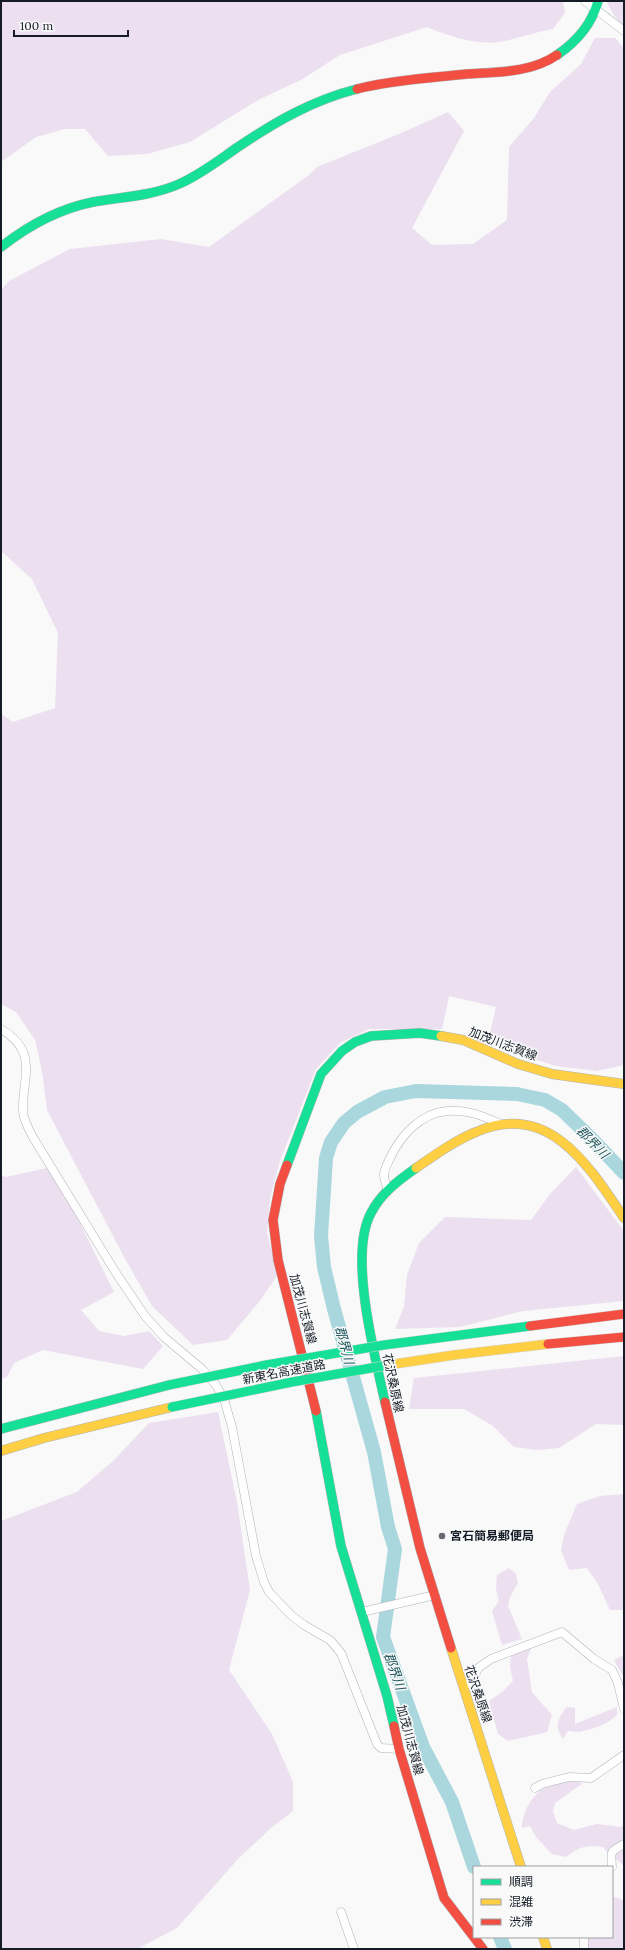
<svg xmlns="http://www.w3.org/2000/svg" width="625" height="1950" font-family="Lora,'Noto Sans JP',serif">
<rect width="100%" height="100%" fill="#f8f9f8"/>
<g fill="#ebdff0">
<path d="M1,1h562l2,12 -12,16c-18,3 -36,10 -54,13 -23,3 -51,-6 -72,-15l-87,28 -39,25 -43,20 -68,42 -43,12 -39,2 -23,-27h-20l-29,8 -35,25z"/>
<path d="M606,1h18v25l-9,-9z"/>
<path d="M595,38h20l9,10v1017l-27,6 -41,-5 -38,-12 -29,-17 7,-30 -47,-11 -7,33h-73l-29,14 -24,26 -36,92 -10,37 -3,35 11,41 -19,28 -32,38 -34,5 -41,-39 -28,-49 -77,-147 -5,-39 -7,-31 -19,-28 -15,-8v-290l12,8 42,-14 3,-75 -26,-54 -31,-28v-261l8,-9 61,-32 91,-10 48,8 100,-72 8,-8 82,-33 49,-22 16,19 -52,97 20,17 41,-1 34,-24 2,-73 25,-29 16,-26 31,-28z"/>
<path d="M52,1167l62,125 -33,18 18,21 25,5 25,-5 14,15 -20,23 -100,-19 -29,13 -7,14 -6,2v-204l5,2z"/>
<path d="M576,1167l48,64v70l-101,10 -63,16 -65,2 9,-22 3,-32 12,-32 26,-26 86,3 19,-26z"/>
<path d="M624,1356v69l-28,-1 -37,24 -21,2 -24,-3 -21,-21 -29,-17h-55l5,-31z"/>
<path d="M218,1412l19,90 13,88 -21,80 43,64 21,48v29l-22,17 -33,31 -61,69 -40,21h-136v-428l76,-29 37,-32 35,-37z"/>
<path d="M624,1494v116h-14l-12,-26 -11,-16 -18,2 -8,-20 3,-15 13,-31 23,-8z"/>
<path d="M509,1568l7,6 2,9 -8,14 -2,9 14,33 -20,6 -10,-34 7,-10 -3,-12 1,-14z"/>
<path d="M531,1648l-4,11 5,33 20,23 -5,17 -39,9 -10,-7 -9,-33 13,-9 11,-11 -3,-14 1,-13z"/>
<path d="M624,1655v23l-10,-18z"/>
<path d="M567,1707l8,1v16l42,-17v8c-10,9 -21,13 -34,16 -4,2 -10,0 -15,0l-5,8c-9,-13 -5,-21 4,-32z"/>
<path d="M571,1781l12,2 -28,20 -2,8 4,12 17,7 23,-6 23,3 4,-2v40l-13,-8 -8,-10c-15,-3 -25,0 -37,10l-14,-3 -16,-17 -6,-11 -8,2c0,-16 10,-34 25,-41 7,-3 16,-4 24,-6z"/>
<path d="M612,1896l12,4v49h-38v-12h26z"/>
</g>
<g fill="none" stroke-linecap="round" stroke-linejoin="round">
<g stroke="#aad7de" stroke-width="14">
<path d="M474,1867l-22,-65 -29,-55 -40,-110 12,-88 -7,-22 -14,-75 -40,-143 -10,-42 -3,-31 5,-78 5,-16 13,-19 13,-11 28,-15 31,-6 101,3 28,6 17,10 31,30 31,33"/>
<path d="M500,1937l5,12"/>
</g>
<g stroke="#afb3b7" stroke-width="9">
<g id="street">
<path d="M585,1l39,30"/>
<path d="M1,1029c28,17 27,33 23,63 -1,8 -2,17 0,25 2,7 6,15 10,22l82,134 29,43 20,22 37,31 14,16 8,14 8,28 24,129 8,26 5,10 23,24 12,9 26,15 11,13 36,91 4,4 18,1"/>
<path d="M388,1190c-1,-4 -4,-10 -4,-15 0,-5 4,-12 6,-17 11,-23 31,-45 57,-47 20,-2 36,5 54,13"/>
<path d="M362,1612l73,-17"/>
<path d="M464,1686l9,-5 5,-13 13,-9 71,-27 32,27 18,11 6,13 6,26"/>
<path d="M535,1788l7,-4 27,-7 22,1 33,-23"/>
<path d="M612,1867c-1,-15 -3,-15 12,-23"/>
<path d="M341,1912l13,37"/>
<path d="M584,1949v-12"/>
</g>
</g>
<g stroke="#afb3b7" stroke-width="10">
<g id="fast">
<path d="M557,55c19,-13 35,-31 41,-54"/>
<path d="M1,247c28,-22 57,-38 92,-45 29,-5 59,-6 86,-18 21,-9 40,-24 59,-37 37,-25 75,-47 119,-58"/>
<path d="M287,1165l34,-91 21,-23 13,-9 16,-6 49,-3 21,3"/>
<path d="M385,1402c-10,-46 -37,-147 -14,-189 10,-20 28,-33 45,-45"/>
<path d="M316,1411l25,135 46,150 7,30"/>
<path d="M1,1429l168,-44"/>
</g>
</g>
<g stroke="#afb3b7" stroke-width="10">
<g id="slow">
<path d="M441,1036l22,4 55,24 34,10 72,10"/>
<path d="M416,1168c19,-13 38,-27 60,-36 73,-32 113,34 148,86"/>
<path d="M1,1451l43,-13 128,-31"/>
<path d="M451,1648l70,219"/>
<path d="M543,1937l4,12"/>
</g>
</g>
<g stroke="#afb3b7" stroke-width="10">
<g id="jam">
<path d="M357,89c36,-9 74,-11 110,-15 30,-2 64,-1 90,-19"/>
<path d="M287,1165l-7,19 -7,36 5,40 38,151"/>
<path d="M385,1402l35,146 31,100"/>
<path d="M394,1726l5,23 45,149 39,51"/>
</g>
</g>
<use href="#street" stroke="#fefefe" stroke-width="8"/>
<use href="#fast" stroke="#16e098" stroke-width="9"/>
<use href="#slow" stroke="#ffcf43" stroke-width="9"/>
<use href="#jam" stroke="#f24e42" stroke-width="9"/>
<g stroke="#d3d4d6" stroke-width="10" stroke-linecap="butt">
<g id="fast-bridge">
<path d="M169,1385l97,-20 118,-20 146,-19"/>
<path d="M172,1407l120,-25 96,-17"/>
</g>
</g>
<g stroke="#d3d4d6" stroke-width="10" stroke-linecap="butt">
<path id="slow-bridge" d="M388,1365l66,-10 94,-11"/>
</g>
<g stroke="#d3d4d6" stroke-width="10" stroke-linecap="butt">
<g id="jam-bridge">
<path d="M530,1326l94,-12"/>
<path d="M548,1344l76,-7"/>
</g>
</g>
<use href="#fast-bridge" stroke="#16e098" stroke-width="9"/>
<use href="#slow-bridge" stroke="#ffcf43" stroke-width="9"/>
<use href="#jam-bridge" stroke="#f24e42" stroke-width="9"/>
</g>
<circle fill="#656970" stroke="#f8f9f8" stroke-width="1.5" cx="442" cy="1536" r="4"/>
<g text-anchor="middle" stroke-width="3" stroke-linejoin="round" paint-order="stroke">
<g font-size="12" fill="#161c27" stroke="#f8f9f8">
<text transform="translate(503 1044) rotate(21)" y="4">加茂川志賀線</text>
<text transform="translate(303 1309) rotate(75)" y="4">加茂川志賀線</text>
<text transform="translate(284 1372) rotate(-11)" y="4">新東名高速道路</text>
<text transform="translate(393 1383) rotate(78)" y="4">花沢桑原線</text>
<text transform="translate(478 1694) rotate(71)" y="4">花沢桑原線</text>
<text transform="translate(410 1740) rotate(75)" y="4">加茂川志賀線</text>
</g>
<g font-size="12" font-weight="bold" fill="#161c27" stroke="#f8f9f8" text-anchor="start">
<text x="450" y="1540">宮石簡易郵便局</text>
</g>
<g font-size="13" font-style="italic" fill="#215960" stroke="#f8f9f8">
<text transform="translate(593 1142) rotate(45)" y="5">郡界川</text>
<text transform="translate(345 1345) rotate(75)" y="5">郡界川</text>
<text transform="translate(395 1671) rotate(70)" y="5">郡界川</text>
</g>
</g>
<rect width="625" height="1950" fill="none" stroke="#161c27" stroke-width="4"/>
<rect x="473" y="1866" width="140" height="72" fill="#f8f9f8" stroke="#9ea1a4"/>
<rect x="481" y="1879" width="20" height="6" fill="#16e098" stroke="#9ea1a4"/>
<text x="509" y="1886" font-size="12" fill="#161c27">順調</text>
<rect x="481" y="1899" width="20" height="6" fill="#ffcf43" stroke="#9ea1a4"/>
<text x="509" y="1906" font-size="12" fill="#161c27">混雑</text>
<rect x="481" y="1919" width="20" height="6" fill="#f24e42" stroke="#9ea1a4"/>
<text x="509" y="1926" font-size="12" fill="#161c27">渋滞</text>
<path d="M14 30v6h114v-6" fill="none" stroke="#161c27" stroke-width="2"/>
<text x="20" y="30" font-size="12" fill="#161c27" stroke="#f8f9f8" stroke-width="3" paint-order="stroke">100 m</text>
</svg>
